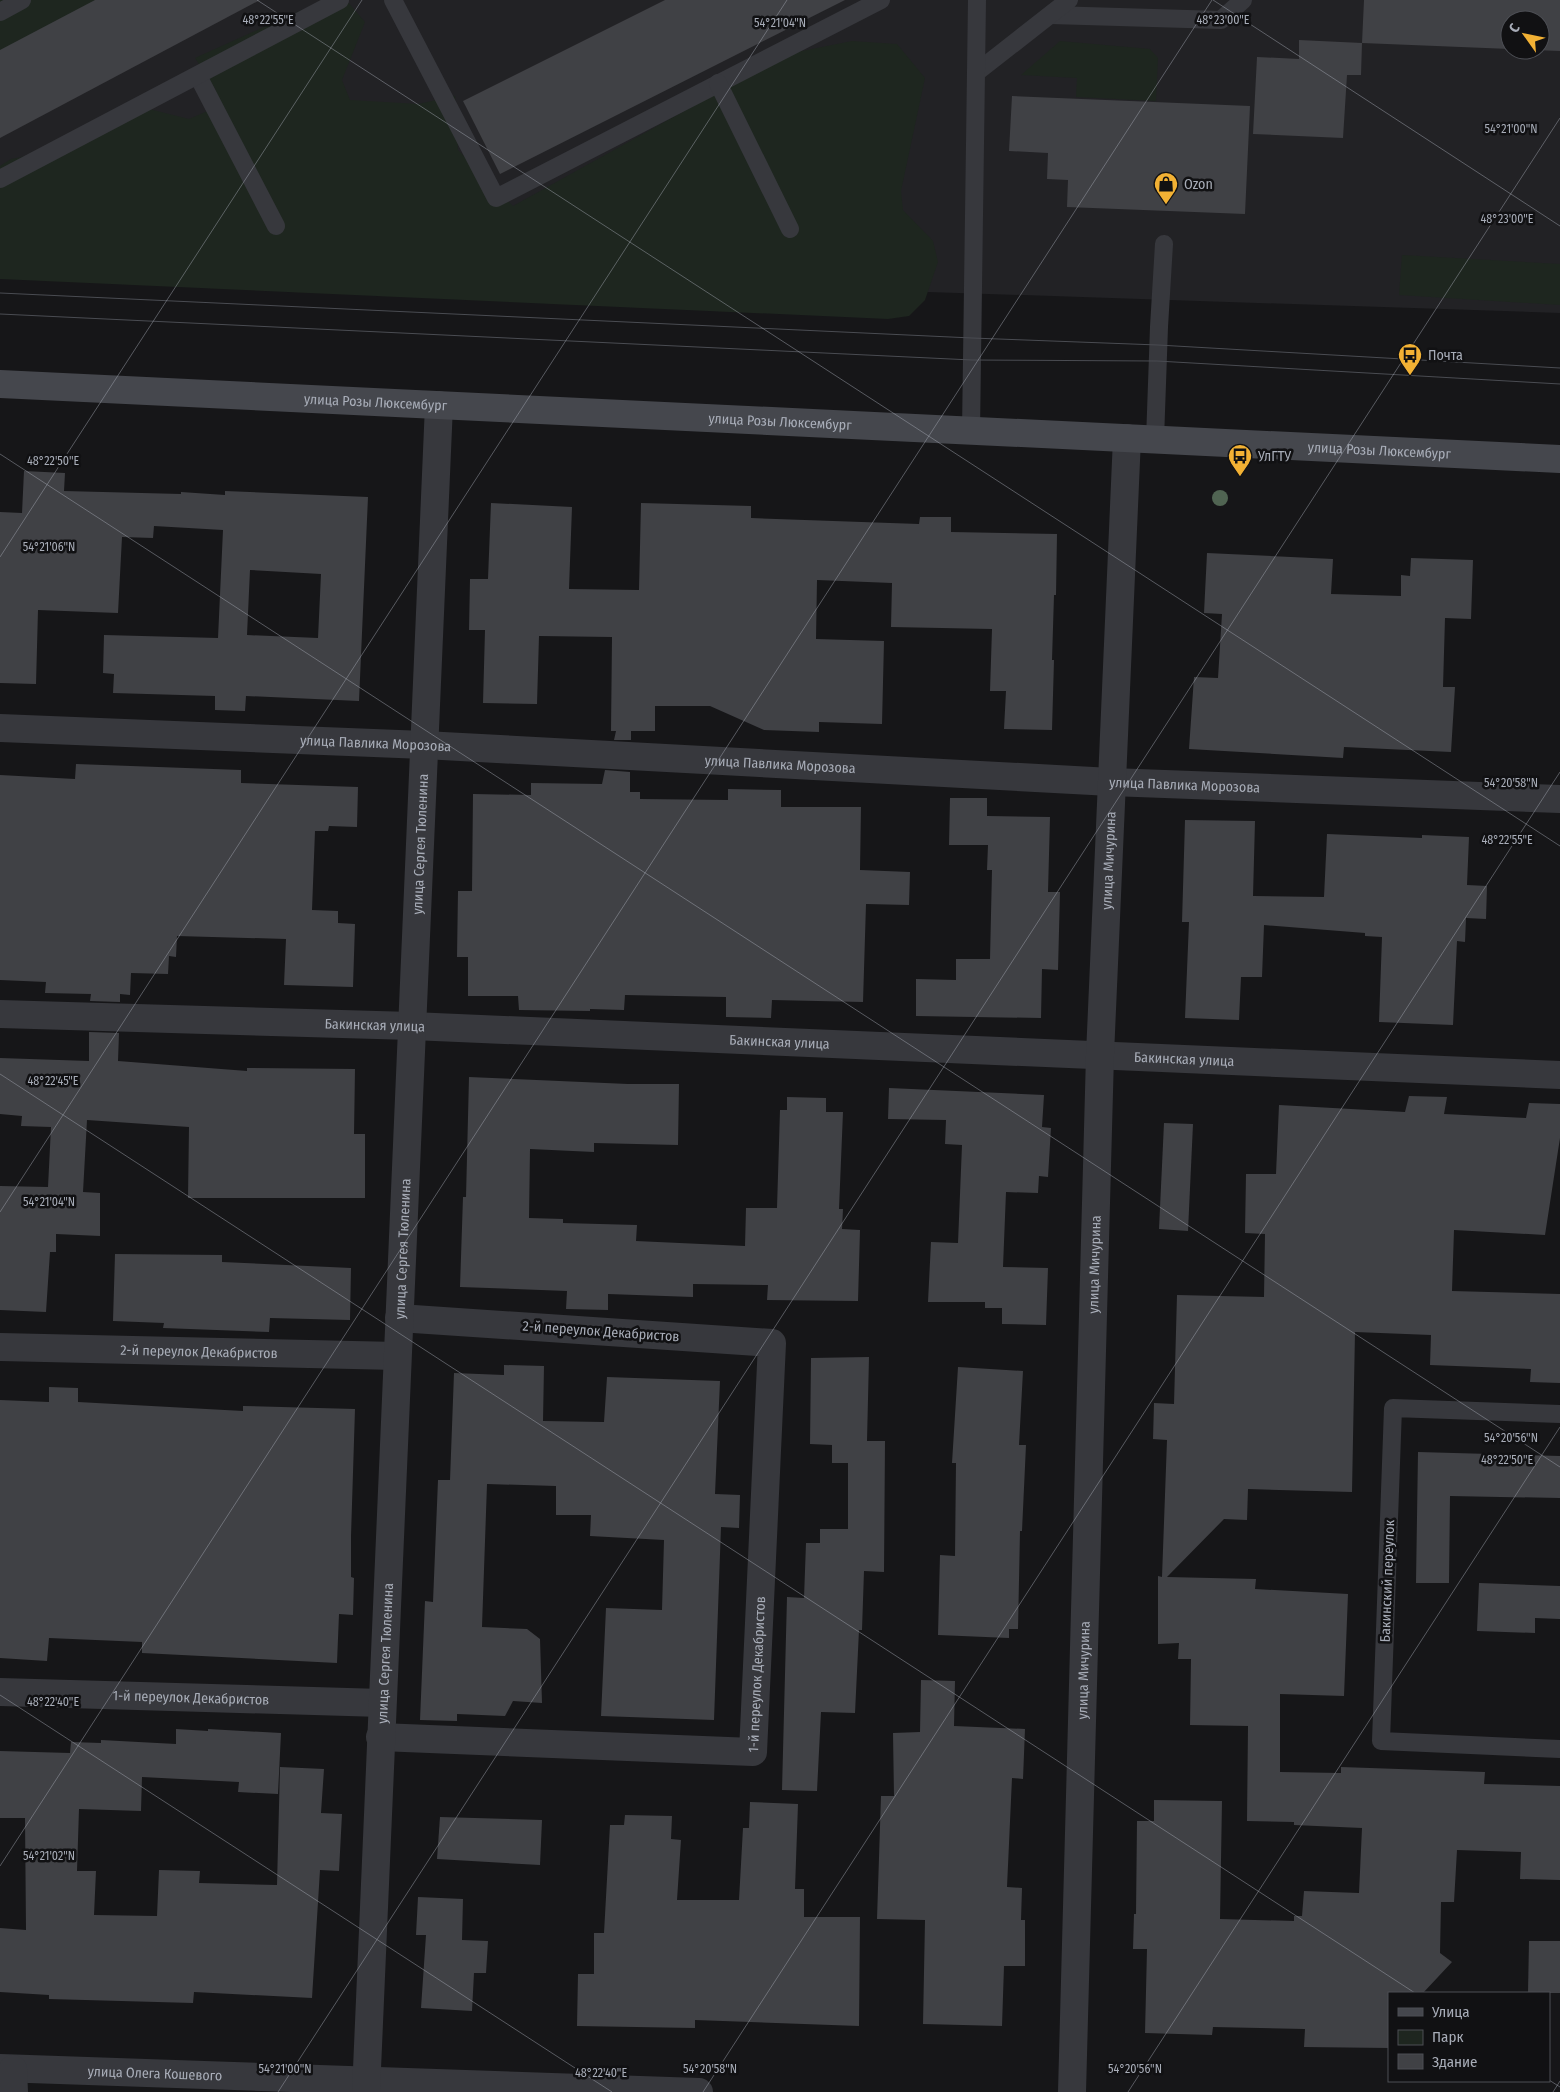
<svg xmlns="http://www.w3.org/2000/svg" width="1560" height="2092" font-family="'Fira Sans Condensed',sans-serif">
<rect width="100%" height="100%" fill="#161618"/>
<path fill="#222225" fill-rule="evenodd" d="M0,0h1560v313l-1560,-52zM1510,20h30v30h-30z"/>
<g fill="#1e261f">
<path d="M0,0h97l-97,55z"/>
<path d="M324,0h22l19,22 -23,58 8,20 68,4 37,-8 3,54 55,56 274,-152 65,-13 45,3 28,34 -24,113 2,19 30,31 5,21 -13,38 -16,16 -21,3 -888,-40v-113l11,-7 21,-4 97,-51 60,15 21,-9 6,-20 -21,-32z"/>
<path d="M1060,41l90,8 8,9 -2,43 -80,-4 1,-19 -56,-3z"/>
<path d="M1402,255l158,9v41l-161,-10z"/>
</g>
<g fill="#404145" fill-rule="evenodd">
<path d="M95,0h165l-260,138v-88z"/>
<path d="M665,0h180l-345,174 -37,-73z"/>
<path d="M1364,0h196v51l-26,-1h6v-30h-30v29l-148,-6z"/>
<path d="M1299,40l63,3 -1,32h-14l-4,63 -90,-4 4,-77 42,2z"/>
<path d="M1012,96l238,10 -5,108 -178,-7 1,-27 -21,-1 1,-26 -39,-2z"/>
<path d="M24,471l41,2 -1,18 117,3v-2l44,3v-4l143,6 -9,204 -113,-5 -1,15 -30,-1v-14l-102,-3 1,-19 -11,-1 1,-38 114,3 5,-108 -69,-4 -1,12 -31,-1 -4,76 -80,-3 -2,74 -36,-1v-171l22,1zM250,570l71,4 -3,64 -71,-3z"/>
<path d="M491,503l81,4 -3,82 70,1 2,-87 110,3v12l168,6 1,-7h31v15l106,2 -1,61h-2l-2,65h2l-2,70 -48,-1 2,-38h-16l2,-62 -101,-2 1,-44 -75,-3 -1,59 68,2 -2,83 -63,-2v10l-55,-2 -54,-24h-55v25h-24v9h-17l2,-9h-5l1,-94 -73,-1 -2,68 -54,-1 2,-73h-16l1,-51h18z"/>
<path d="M1207,553l126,6 -2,35 70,2v-21l9,1 1,-18 62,2 -2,59 -26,-1 -2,69h12l-4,65 -107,-5 -1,11 -154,-9 5,-72 24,1 4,-64 -18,-1z"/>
<path d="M76,764l165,6v13l117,4 -1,40 -28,-1 -1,5h-13l-3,79 26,1v12l17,1 -2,63 -69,-2 2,-46 -109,-3 -1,21 -7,-1 -1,18 -37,-1 -1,22 -10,-1v8l-30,-1 1,-7 -46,-1 1,-11 -46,-2v-205l75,4z"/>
<path d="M605,770l25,2v20h10v7l88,1v-11l53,1v17h80l-1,63 50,2 -1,33 -43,-1 -3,98 -91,-2 -1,18 -45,-1v-20l-101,-2 -1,15 -34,-1v2l-71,-1 -1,-14h-50v-39h-11l1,-66h14l1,-97 58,1v-12l71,1z"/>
<path d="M950,798h37v18l63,1 -2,75h12l-2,78 -16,-1 -1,49 -125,-2v-37l40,1v-21h34l2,-89h-5l1,-25h-39z"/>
<path d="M1185,820l70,1 -2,75 71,1 3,-63 95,4v-3l47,2 -2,48 20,1 -1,33 -20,-1 -1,24 -8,-1 -4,84 -74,-3 3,-85 -17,-1v-3l-101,-8 -2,52h-21l-2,43 -54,-2 4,-96h-7z"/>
<path d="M89,1032l30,1 -1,28 129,10v-3l108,1 -1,65h11v64h-177l1,-71 -102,-7 -4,72 17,1v43l-44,-2v18h-6l-4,60 -46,-2v-124l48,1 3,-60 -30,-1 1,-10 -22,-2v-56l89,3z"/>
<path d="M469,1077l159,7h51l-1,61 -84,-2v9l-64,-3 -1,69 34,1v4l74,2 -1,16 109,5 1,-38h31l3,-98h7v-13l39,1v14h17l-4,97h4l-1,20 18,1 -2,71 -91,-1 1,-15 -75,-1v13l-85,-3v16l-42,-1 1,-18 -107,-4 3,-90h3z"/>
<path d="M889,1088l155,7 -2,32 9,1 -3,49 -9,-1 -1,17 -32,-1 -3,75 45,1 -2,57 -44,-1v-16h-17v-6h-57l3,-60 27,1 4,-98 -17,-1 1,-24 -58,-1z"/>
<path d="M1409,1096l38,1 -3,17 82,4 3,-15 31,1v34l-15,97 -91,-5 -2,61 108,3v89l-30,-1 1,-13 -101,-4 1,-30 -76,-3 -3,160 -104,-3 -1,31 -23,-1 -57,58 89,2 -1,10 93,5 -4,102 -64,-2v78l61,1v-6l144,5 -1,12 76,2v94l-40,-1 1,-27 -64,-2 -3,52h-13l-1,51 12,9 -29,31h-34v55l-85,-1 1,-18 -92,-2 -1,8 -67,-2 2,-84h-14l1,-35h2l1,-93h17v-21l68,1 -2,118 74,2v-5h8l2,-25 55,2 3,-65 -68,-3v-3l-47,-1 1,-95 -58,-1 1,-66h-13l1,-16 -21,1v-68l4,1 5,-137 -14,-1 1,-36 20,1 3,-109 87,2 1,-63 -20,-1 1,-59h30l3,-69 126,7z"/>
<path d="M1164,1123l29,1 -5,107 -29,-2z"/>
<path d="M115,1254l107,1v7l129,6 -1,52 -80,-2 -1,14 -106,-4 1,-5 -51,-2z"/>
<path d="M869,1357l-2,84h18l-1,131 -20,-1 -2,59h-3l-4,83 -34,-1 -4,79 -35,-1 5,-193 17,1 2,-55h14v-14h28v-66h-16v-18l-22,-1 1,-86z"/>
<path d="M504,1365l40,1 -1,55 61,1 3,-45 113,4 -5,113 25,1 -1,33 -18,-1 -7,193 -113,-4 5,-108 56,2 2,-70 -74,-4 1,-21h-35v-29l-69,-2 -5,143 45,2 13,10 2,64 -29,-2 -8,15 -48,-2v7l-37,-1 5,-119 8,1 5,-122h12l4,-107 50,2z"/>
<path d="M958,1367l65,4 -4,74h7l-4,86h-2l-2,98h-9v9l-71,-3 2,-80 15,1 1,-93h-4z"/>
<path d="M49,1387l29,1v14l165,9v-5l112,3 -4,127v41l3,1 -1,37 -14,-1 -2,49 -195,-10v-11l-93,-4 -2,23 -47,-3v-258l49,2z"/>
<path d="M1418,1452l142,4v42l-110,-2 -1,87h-33z"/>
<path d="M1479,1583l81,3v33l-25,-1v15l-58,-2z"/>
<path d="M921,1680l34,1 -1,45 71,3 -2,50 -11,-1 -5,109 15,1 -1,32h4v46h-21l-2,60 -79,-2 2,-104 -48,-1 4,-123h13l-1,-63 27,-1z"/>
<path d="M176,1729l32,2v-2l73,4 -3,61 -40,-2 1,-10 -97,-5 -1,34 -62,-2 -2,62h19l-2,44 63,1 2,-46 41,1 -1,12 78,2 3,-118 44,2 -3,44 21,1 -3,57 -19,-1 -8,128 -118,-6 -1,11 -144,-4v-4l-49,-3v-64l26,2 -1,-112h-25v-67l70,2 1,-11 30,1v-3l75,4z"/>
<path d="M750,1802l48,2 -3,85h9v28h56l-1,109 -164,-6v8l-118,-2 1,-52h16v-41h10l6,-108h14l1,-10 47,1 -1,23 10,1 -4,60h62l4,-72h6z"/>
<path d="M440,1817l102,3 -2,45 -103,-6z"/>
<path d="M418,1897l45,2 -1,41 26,1 -2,32h-12l-2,38 -51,-3 5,-73h-10z"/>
<path d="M1529,1941h31v52h-32z"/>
</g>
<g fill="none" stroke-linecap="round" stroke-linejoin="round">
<g stroke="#37383d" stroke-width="18">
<path d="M393,0l103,198 385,-198"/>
<path d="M0,12l22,-12"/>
<path d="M1051,15l170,5 22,-20"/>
<path d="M977,72l92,-72"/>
<path d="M198,76l78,150"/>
<path d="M718,83l72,146"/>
<path d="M0,179l340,-179"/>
<path d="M971,431l6,-431"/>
<path d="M1155,440l4,-113 5,-83"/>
<path d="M1560,1414l-167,-6 -12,333 179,8"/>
</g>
<g stroke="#37383d" stroke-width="28">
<path id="s1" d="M0,728l424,17 687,37 449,17"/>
<path id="s2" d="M0,1014l412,12 1148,49"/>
<path id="s3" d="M0,1347l397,9"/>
<path id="s4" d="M0,1692l382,11"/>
<path id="s5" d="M380,1737l373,15 19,-409 -373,-25"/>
<path id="s6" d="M0,2068l699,24"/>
<path d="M13,2069l1,23"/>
<path id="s7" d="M366,2092l73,-1687"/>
<path id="s8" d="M1072,2092l28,-1037 27,-617"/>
</g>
<path stroke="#45474d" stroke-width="28" id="s9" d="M0,384l1560,75"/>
<g stroke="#4a4c52" stroke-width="1">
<path d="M0,293l972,45 186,7 402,23"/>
<path d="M0,314l972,46 185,1 403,23"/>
</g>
</g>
<circle fill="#506452" cx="1220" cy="498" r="8"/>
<path fill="none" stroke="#a8adb8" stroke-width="1" stroke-opacity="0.45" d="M257,0l1303,846M1213,0l347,226M0,454l1560,1013M0,557l362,-557M0,1074l1415,919M0,1212l787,-1212M0,1695l612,397M0,1866l1212,-1866M1549,2080l11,7M278,2092l1282,-1974M703,2092l857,-1320M1128,2092l432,-665M1553,2092l7,-11"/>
<defs>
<g id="shop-pin" transform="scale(1.25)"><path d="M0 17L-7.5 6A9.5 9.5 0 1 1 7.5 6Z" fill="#f2b134" stroke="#111113"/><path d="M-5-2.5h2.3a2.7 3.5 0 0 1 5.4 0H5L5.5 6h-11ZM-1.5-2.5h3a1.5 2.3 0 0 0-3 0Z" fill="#111"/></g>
<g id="bus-pin" transform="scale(1.25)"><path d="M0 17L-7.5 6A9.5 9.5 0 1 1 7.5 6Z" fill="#f2b134" stroke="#111113"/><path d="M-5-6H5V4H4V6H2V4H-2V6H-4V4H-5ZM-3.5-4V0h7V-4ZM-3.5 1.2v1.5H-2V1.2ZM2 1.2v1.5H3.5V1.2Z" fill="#111"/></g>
</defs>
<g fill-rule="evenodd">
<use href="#shop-pin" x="1166" y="184"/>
<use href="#bus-pin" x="1410" y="355"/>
<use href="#bus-pin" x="1240" y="456"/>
</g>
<g text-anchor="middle" stroke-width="5" stroke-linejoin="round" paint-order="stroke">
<g font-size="14" fill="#a8adb8" stroke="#111113" text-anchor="start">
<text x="1184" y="189">Ozon</text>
<text x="1428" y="360">Почта</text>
<text x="1258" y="461">УлГТУ</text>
</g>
<g font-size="14" fill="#a8adb8" stroke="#111113">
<text dy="5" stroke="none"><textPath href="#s9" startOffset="376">улица Розы Люксембург</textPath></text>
<text dy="5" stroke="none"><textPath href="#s9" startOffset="781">улица Розы Люксембург</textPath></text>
<text dy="5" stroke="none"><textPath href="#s9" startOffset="1381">улица Розы Люксембург</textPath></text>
<text dy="5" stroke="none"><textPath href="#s1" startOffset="376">улица Павлика Морозова</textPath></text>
<text dy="5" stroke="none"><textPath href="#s1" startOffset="781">улица Павлика Морозова</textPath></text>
<text dy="5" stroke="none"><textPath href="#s1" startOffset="1186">улица Павлика Морозова</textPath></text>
<text dy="5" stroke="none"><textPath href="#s7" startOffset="1249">улица Сергея Тюленина</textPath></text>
<text dy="5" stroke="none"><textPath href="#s8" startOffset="1232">улица Мичурина</textPath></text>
<text dy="5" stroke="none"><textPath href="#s2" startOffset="375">Бакинская улица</textPath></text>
<text dy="5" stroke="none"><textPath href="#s2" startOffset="780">Бакинская улица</textPath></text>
<text dy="5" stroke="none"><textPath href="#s2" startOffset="1185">Бакинская улица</textPath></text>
<text dy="5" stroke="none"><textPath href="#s7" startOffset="844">улица Сергея Тюленина</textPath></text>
<text dy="5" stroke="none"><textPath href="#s8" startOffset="828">улица Мичурина</textPath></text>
<text transform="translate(601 1331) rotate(4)" y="5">2-й переулок Декабристов</text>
<text dy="5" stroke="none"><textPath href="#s3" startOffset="199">2-й переулок Декабристов</textPath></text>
<text transform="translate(1387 1581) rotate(-88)" y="5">Бакинский переулок</text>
<text dy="5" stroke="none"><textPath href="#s7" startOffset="439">улица Сергея Тюленина</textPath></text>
<text dy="5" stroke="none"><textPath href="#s5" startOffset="451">1-й переулок Декабристов</textPath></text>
<text dy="5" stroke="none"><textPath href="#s8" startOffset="422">улица Мичурина</textPath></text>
<text dy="5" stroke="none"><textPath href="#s4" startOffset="191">1-й переулок Декабристов</textPath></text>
<text dy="5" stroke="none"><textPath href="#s6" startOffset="155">улица Олега Кошевого</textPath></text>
</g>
</g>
<g font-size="12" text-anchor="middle" fill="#a8adb8" stroke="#111113" stroke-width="5" stroke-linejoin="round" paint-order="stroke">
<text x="1223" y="24">48°23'00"E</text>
<text x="268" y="24">48°22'55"E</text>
<text x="780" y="27">54°21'04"N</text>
<text x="1511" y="133">54°21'00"N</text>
<text x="1507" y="223">48°23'00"E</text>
<text x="53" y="465">48°22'50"E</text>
<text x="49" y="551">54°21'06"N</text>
<text x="1511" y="787">54°20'58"N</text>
<text x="1507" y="844">48°22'55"E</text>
<text x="53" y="1085">48°22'45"E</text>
<text x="49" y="1206">54°21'04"N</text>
<text x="1511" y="1442">54°20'56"N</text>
<text x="1507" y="1464">48°22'50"E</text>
<text x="53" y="1706">48°22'40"E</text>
<text x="49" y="1860">54°21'02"N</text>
<text x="285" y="2073">54°21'00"N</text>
<text x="710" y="2073">54°20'58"N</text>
<text x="1135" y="2073">54°20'56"N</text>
<text x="601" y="2077">48°22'40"E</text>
</g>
<rect x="1388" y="1992" width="162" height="90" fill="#111113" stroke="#4d4f55"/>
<rect x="1398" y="2008" width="25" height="8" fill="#45474d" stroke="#4d4f55"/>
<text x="1432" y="2017" font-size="15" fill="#a8adb8">Улица</text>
<rect x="1398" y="2030" width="25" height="15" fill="#1e261f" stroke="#4d4f55"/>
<text x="1432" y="2042" font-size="15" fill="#a8adb8">Парк</text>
<rect x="1398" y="2054" width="25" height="15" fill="#404145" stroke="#4d4f55"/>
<text x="1432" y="2067" font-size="15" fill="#a8adb8">Здание</text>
<g transform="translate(1525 35) rotate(303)"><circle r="24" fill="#111113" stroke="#4d4f55"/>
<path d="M0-4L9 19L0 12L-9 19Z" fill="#f2b134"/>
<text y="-8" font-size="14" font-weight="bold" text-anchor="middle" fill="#a8adb8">С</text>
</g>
</svg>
